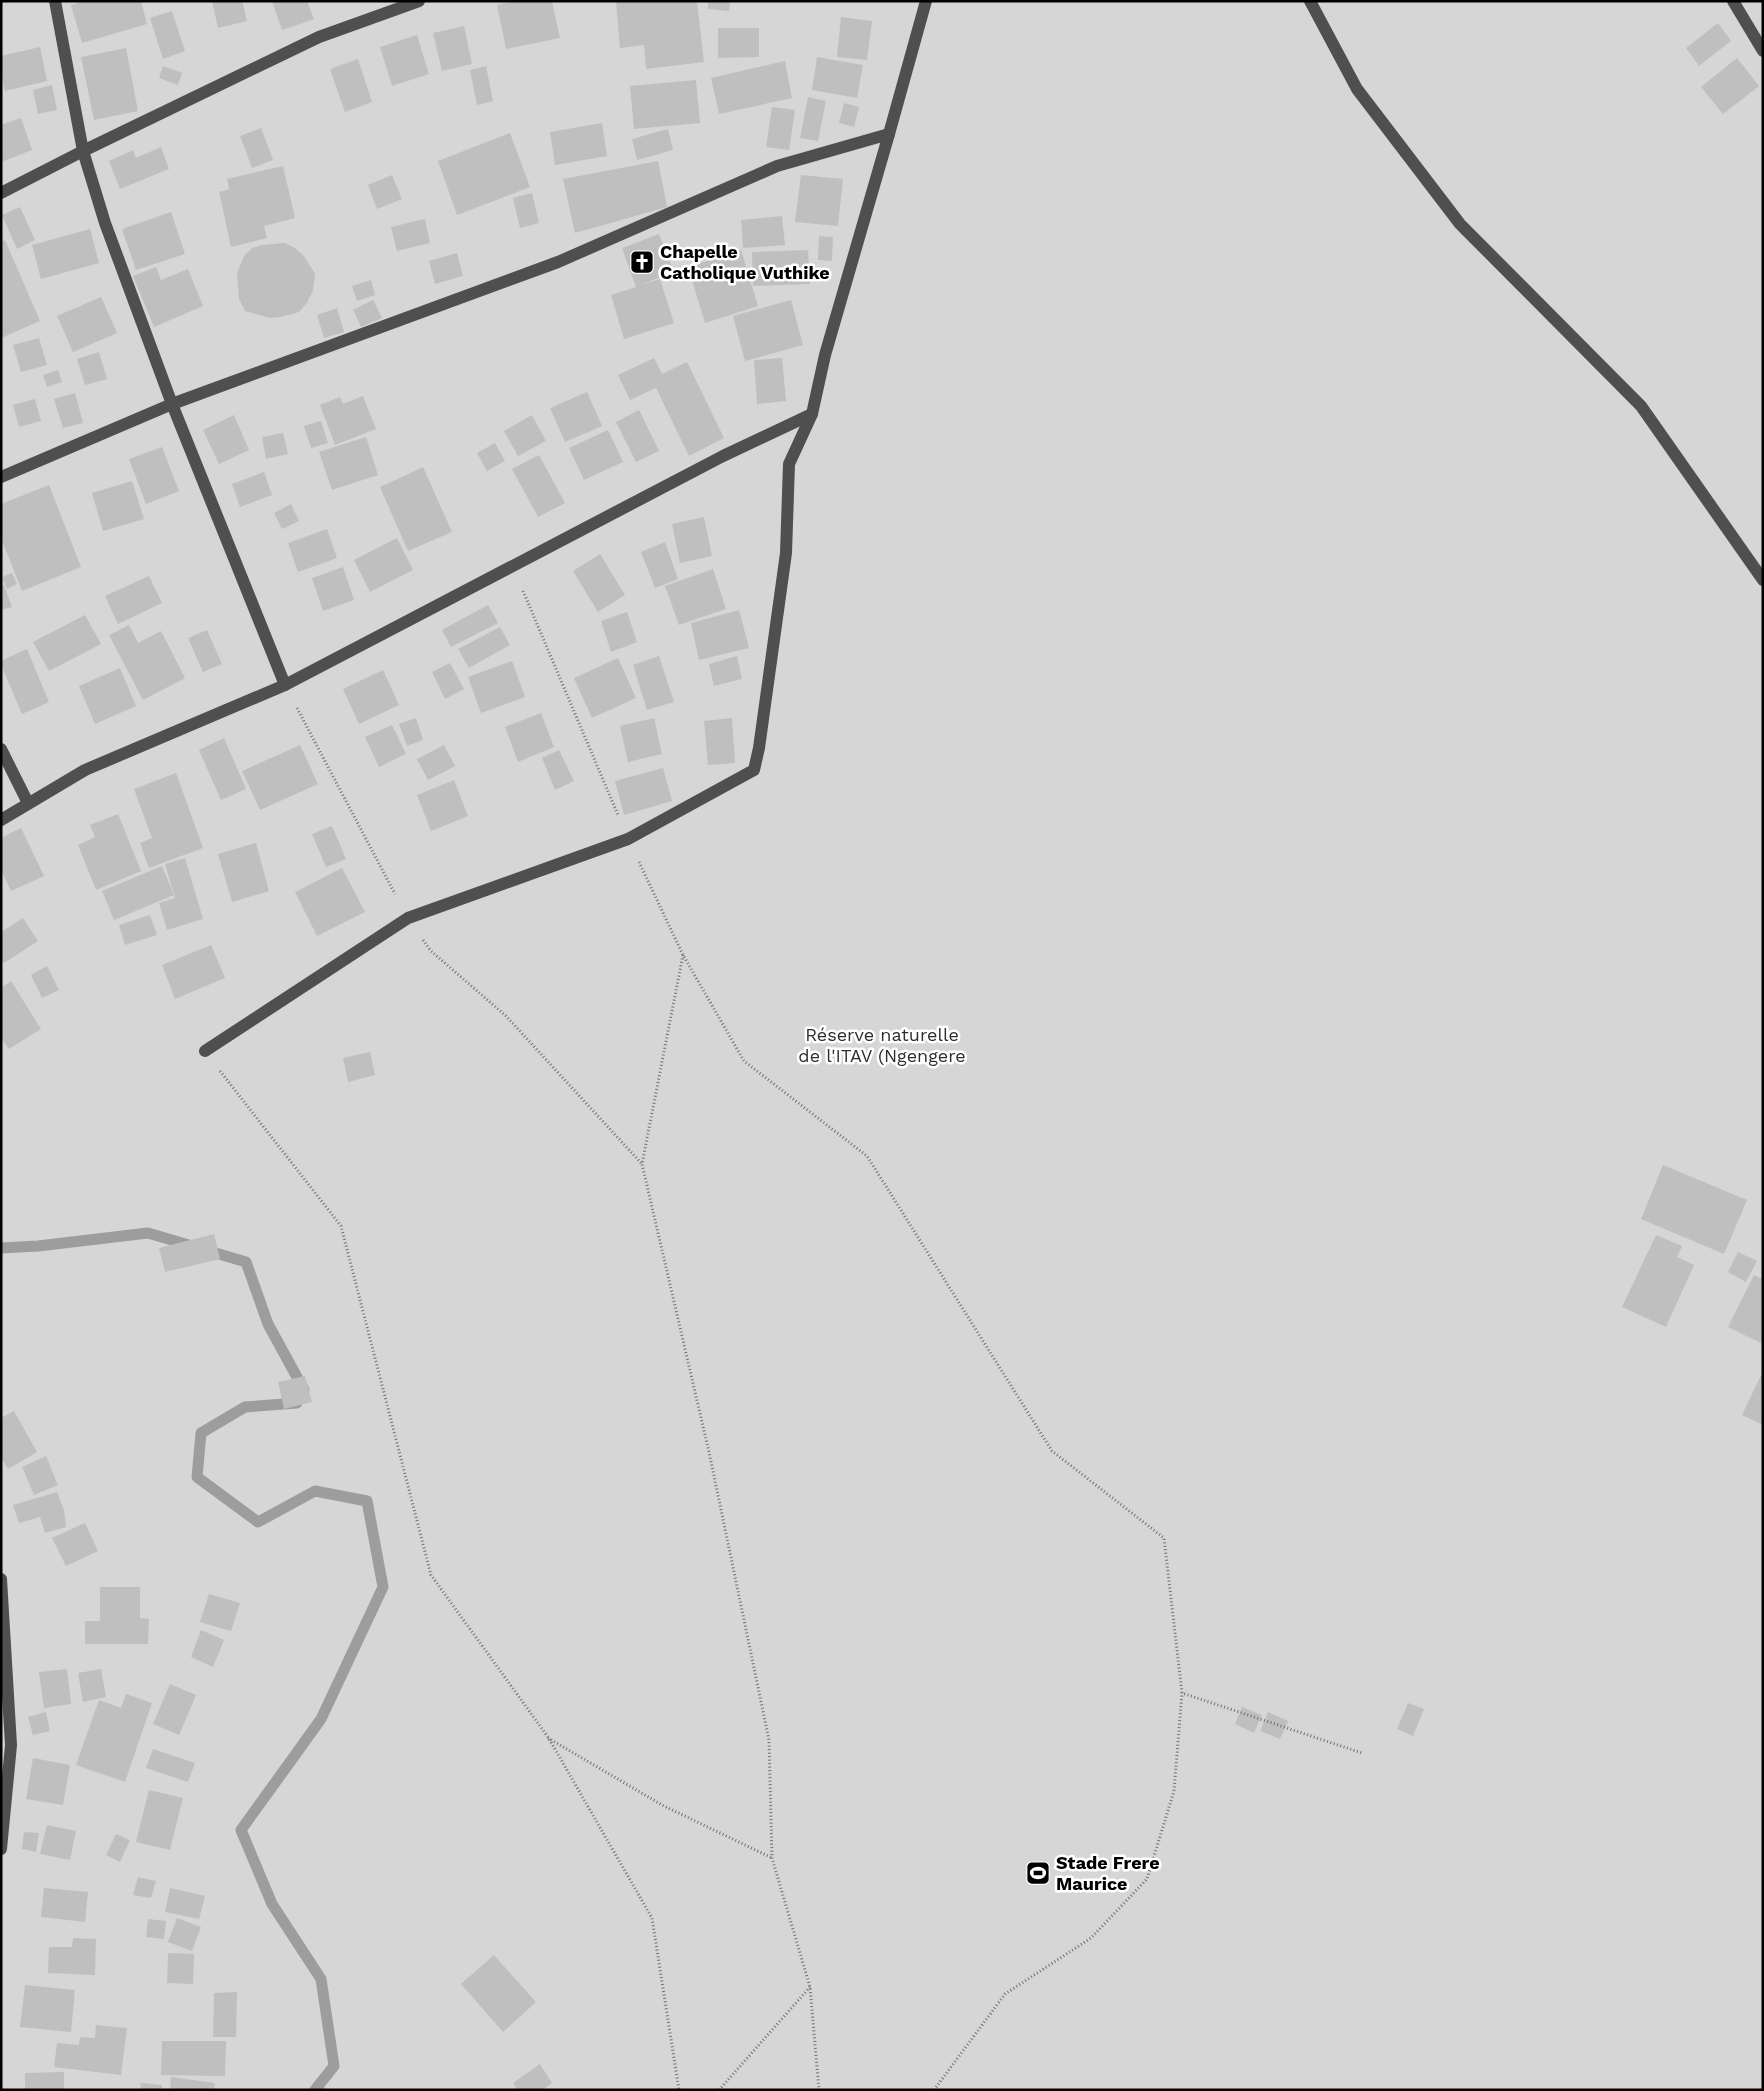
<svg xmlns="http://www.w3.org/2000/svg" width="1764" height="2091" font-family="'Work Sans',sans-serif">
<rect width="100%" height="100%" fill="#fff"/>
<rect fill="#d6d6d6" x="1" y="1" width="1762" height="2089"/>
<g fill="none" stroke-linecap="round" stroke-linejoin="round">
<g stroke="#9d9d9d" stroke-width="11">
<path d="M1,1248l37,-2 110,-13 98,29 22,62 36,66"/>
<path d="M297,1403l-52,4 -44,26 -4,44 61,45 57,-31 52,10 16,86 -62,132 -80,111 31,74 49,75 13,87 -19,24"/>
</g>
</g>
<g fill="#bfbfbf">
<path d="M83,1h58l6,23 -65,19 -11,-38z"/>
<path d="M212,1h30l5,20 -29,7z"/>
<path d="M272,1h35l7,18 -32,11z"/>
<path d="M514,1h38l8,37 -54,11 -9,-44z"/>
<path d="M616,1h81l7,61 -58,7 -2,-24 -24,3z"/>
<path d="M708,1h22l-1,10 -21,-2z"/>
<path d="M172,11l13,40 -22,8 -13,-41z"/>
<path d="M841,17l31,4 -5,39 -30,-3z"/>
<path d="M1718,23l13,18 -32,25 -13,-18z"/>
<path d="M464,26l8,38 -30,7 -9,-38z"/>
<path d="M718,28h41v29l-41,1z"/>
<path d="M417,35l12,39 -37,12 -12,-39z"/>
<path d="M40,47l7,34 -42,10 -4,-18v-17z"/>
<path d="M126,48l12,63 -44,9 -13,-63z"/>
<path d="M817,57l46,8 -6,33 -45,-8z"/>
<path d="M1737,58l22,28 -36,28 -22,-27z"/>
<path d="M358,59l14,43 -27,10 -15,-43z"/>
<path d="M785,61l7,37 -73,16 -8,-36z"/>
<path d="M163,66l19,7 -4,12 -19,-7z"/>
<path d="M486,66l7,35 -16,4 -7,-35z"/>
<path d="M696,80l4,43 -66,6 -4,-43z"/>
<path d="M52,85l5,25 -19,4 -5,-24z"/>
<path d="M808,97l18,4 -8,40 -18,-3z"/>
<path d="M844,103l15,4 -5,20 -15,-4z"/>
<path d="M772,107l23,3 -6,40 -23,-3z"/>
<path d="M21,118l11,32 -31,12v-37z"/>
<path d="M602,123l5,33 -52,9 -5,-33z"/>
<path d="M261,128l12,32 -21,8 -12,-32z"/>
<path d="M668,129l5,21 -36,10 -5,-21z"/>
<path d="M510,133l20,54 -73,28 -19,-54z"/>
<path d="M161,147l8,22 -49,20 -11,-28 24,-11 3,8z"/>
<path d="M658,161l9,46 -92,26 -12,-54z"/>
<path d="M283,166l12,52 -31,8 3,12 -36,9 -12,-55 10,-3 -2,-10z"/>
<path d="M392,175l10,24 -25,10 -9,-24z"/>
<path d="M801,175l42,4 -5,47 -43,-4z"/>
<path d="M532,193l7,30 -19,5 -7,-30z"/>
<path d="M20,207l15,33 -18,9 -15,-34z"/>
<path d="M171,212l14,42 -49,16 -14,-41z"/>
<path d="M782,216l3,29 -42,3 -2,-28z"/>
<path d="M425,219l5,24 -33,8 -6,-24z"/>
<path d="M90,229l9,34 -58,16 -9,-34z"/>
<path d="M659,234l15,38 -34,13 20,-6 14,44 -50,16 -13,-44 25,-8 -14,-39z"/>
<path d="M819,236l14,1 -1,24 -14,-1z"/>
<path d="M5,240l35,81 -39,17v-96z"/>
<path d="M285,243l10,5 9,8 11,18 -2,16 -6,13 -8,9 -18,5 -11,1 -25,-7 -6,-12 -2,-26 7,-17 8,-8 10,-3z"/>
<path d="M741,250l17,56 -53,17 -17,-56z"/>
<path d="M808,250l2,34 -57,2 -1,-34z"/>
<path d="M457,253l6,23 -28,8 -6,-23z"/>
<path d="M156,267l5,13 27,-11 15,37 -49,21 -21,-51z"/>
<path d="M371,280l4,15 -18,6 -5,-15z"/>
<path d="M101,297l16,36 -44,19 -16,-36z"/>
<path d="M373,300l9,18 -21,9 -8,-17z"/>
<path d="M791,300l12,45 -58,16 -12,-45z"/>
<path d="M337,308l7,24 -20,6 -7,-23z"/>
<path d="M39,338l8,27 -26,7 -8,-27z"/>
<path d="M99,352l8,27 -22,6 -8,-26z"/>
<path d="M654,358l8,16 25,-12 37,76 -35,18 -33,-68 -26,12 -12,-25z"/>
<path d="M782,358l4,43 -29,3 -3,-44z"/>
<path d="M58,370l4,12 -15,5 -4,-12z"/>
<path d="M587,392l15,34 -37,16 -15,-34z"/>
<path d="M75,393l8,30 -20,5 -9,-29z"/>
<path d="M363,396l13,33 -41,16 -15,-40 20,-8 3,7z"/>
<path d="M35,399l6,22 -22,6 -6,-22z"/>
<path d="M639,410l20,41 -23,11 -20,-40z"/>
<path d="M234,415l15,35 -30,14 -16,-34z"/>
<path d="M532,415l14,26 -28,15 -14,-25z"/>
<path d="M321,421l7,22 -17,5 -7,-22z"/>
<path d="M608,430l15,32 -39,18 -15,-32z"/>
<path d="M283,433l5,21 -22,5 -4,-22z"/>
<path d="M366,437l12,38 -46,15 -13,-38z"/>
<path d="M495,443l10,18 -18,10 -10,-18z"/>
<path d="M162,447l17,44 -33,13 -17,-45z"/>
<path d="M539,455l26,48 -27,14 -26,-48z"/>
<path d="M423,467l29,65 -44,19 -28,-64z"/>
<path d="M264,472l8,23 -32,12 -8,-23z"/>
<path d="M132,481l12,38 -41,12 -11,-38z"/>
<path d="M49,485l32,82 -59,24 -21,-53v-34z"/>
<path d="M291,504l8,17 -17,8 -8,-16z"/>
<path d="M704,517l8,39 -32,7 -8,-39z"/>
<path d="M327,529l10,29 -39,14 -10,-29z"/>
<path d="M397,538l16,32 -43,22 -16,-32z"/>
<path d="M665,542l13,37 -23,9 -14,-36z"/>
<path d="M600,554l25,41 -27,17 -25,-41z"/>
<path d="M343,567l11,33 -31,11 -11,-33z"/>
<path d="M713,569l13,40 -47,16 -14,-39z"/>
<path d="M12,573l5,11 -10,5 -5,-12z"/>
<path d="M149,576l13,27 -44,21 -13,-28z"/>
<path d="M4,585l8,22 -11,3v-24z"/>
<path d="M488,605l10,18 -47,24 -9,-17z"/>
<path d="M739,610l10,38 -50,12 -8,-37z"/>
<path d="M627,612l10,30 -26,10 -10,-31z"/>
<path d="M85,615l16,29 -52,27 -16,-29z"/>
<path d="M129,625l9,18 23,-12 24,47 -42,22 -34,-65z"/>
<path d="M500,627l10,18 -41,23 -11,-19z"/>
<path d="M207,630l15,34 -19,8 -15,-34z"/>
<path d="M27,649l22,53 -27,12 -21,-49v-4z"/>
<path d="M659,656l15,46 -27,8 -14,-45z"/>
<path d="M737,656l5,23 -28,7 -5,-22z"/>
<path d="M618,658l18,40 -44,20 -18,-40z"/>
<path d="M512,661l13,36 -44,16 -13,-36z"/>
<path d="M450,663l14,26 -19,10 -13,-27z"/>
<path d="M120,668l16,38 -41,18 -16,-38z"/>
<path d="M383,670l16,35 -40,19 -16,-35z"/>
<path d="M541,713l13,34 -36,15 -13,-35z"/>
<path d="M416,718l7,22 -16,6 -8,-22z"/>
<path d="M654,718l8,36 -34,8 -8,-36z"/>
<path d="M732,718l3,45 -27,2 -4,-44z"/>
<path d="M392,725l14,29 -27,13 -14,-30z"/>
<path d="M224,738l22,51 -25,11 -22,-50z"/>
<path d="M300,745l18,39 -58,26 -18,-39z"/>
<path d="M444,745l11,21 -27,14 -11,-21z"/>
<path d="M559,750l15,31 -19,9 -13,-32z"/>
<path d="M663,768l9,33 -48,14 -9,-34z"/>
<path d="M176,773l27,75 -54,20 -9,-25 12,-5 -18,-49z"/>
<path d="M454,780l14,36 -37,15 -14,-36z"/>
<path d="M118,814l23,57 -45,19 -18,-45 17,-8 -5,-12z"/>
<path d="M332,826l14,33 -20,8 -14,-33z"/>
<path d="M21,828l23,48 -33,15 -10,-21v-32z"/>
<path d="M256,843l13,48 -37,11 -14,-48z"/>
<path d="M185,858l18,61 -36,11 -8,-27 16,-5 -10,-34z"/>
<path d="M162,866l12,29 -60,25 -12,-29z"/>
<path d="M342,868l23,44 -48,24 -22,-44z"/>
<path d="M150,915l7,20 -32,10 -6,-20z"/>
<path d="M23,918l15,23 -34,22 -3,-4v-27z"/>
<path d="M211,945l14,33 -50,21 -13,-34z"/>
<path d="M47,966l12,24 -17,8 -11,-23z"/>
<path d="M11,981l30,48 -32,20 -8,-11v-50z"/>
<path d="M370,1052l5,23 -27,7 -5,-24z"/>
<path d="M1663,1165l84,35 -23,54 -83,-35z"/>
<path d="M214,1234l6,25 -55,13 -6,-24z"/>
<path d="M1656,1235l26,11 -5,11 17,8 -28,62 -44,-20z"/>
<path d="M1738,1252l19,9 -11,21 -18,-10z"/>
<path d="M1754,1275l9,4v65l-35,-17z"/>
<path d="M1763,1371v54l-21,-10z"/>
<path d="M305,1376l7,26 -28,7 -6,-27z"/>
<path d="M14,1411l23,41 -29,17 -7,-12v-39z"/>
<path d="M46,1456l12,29 -24,10 -12,-28z"/>
<path d="M57,1492l7,18 2,17 -21,6 -5,-16 -21,6 -6,-18z"/>
<path d="M85,1523l13,28 -32,15 -14,-28z"/>
<path d="M100,1587h40v31l9,1 -1,25h-63v-23h15z"/>
<path d="M209,1594l31,9 -9,28 -31,-9z"/>
<path d="M201,1630l23,10 -11,27 -22,-10z"/>
<path d="M67,1669l4,35 -27,4 -5,-36z"/>
<path d="M101,1669l5,28 -23,5 -5,-29z"/>
<path d="M170,1684l26,11 -17,40 -26,-11z"/>
<path d="M126,1694l26,9 -27,79 -49,-17 23,-65 22,8z"/>
<path d="M1408,1703l16,6 -11,27 -16,-7z"/>
<path d="M1242,1707l20,8 -8,18 -19,-9z"/>
<path d="M46,1712l4,19 -17,4 -5,-18z"/>
<path d="M1268,1712l20,9 -8,18 -20,-8z"/>
<path d="M153,1749l42,14 -7,19 -42,-14z"/>
<path d="M33,1758l37,7 -7,40 -37,-6z"/>
<path d="M149,1790l34,8 -13,52 -34,-8z"/>
<path d="M47,1825l29,6 -6,29 -30,-6z"/>
<path d="M24,1832l15,1 -3,19 -14,-3z"/>
<path d="M116,1834l14,6 -10,22 -14,-7z"/>
<path d="M138,1877l18,4 -5,17 -18,-3z"/>
<path d="M44,1888l44,4 -3,30 -44,-5z"/>
<path d="M170,1888l35,8 -6,23 -34,-7z"/>
<path d="M177,1918l24,9 -9,24 -24,-9z"/>
<path d="M148,1919l18,2 -2,18 -18,-2z"/>
<path d="M73,1938l23,1 -1,36 -47,-2 1,-26h23z"/>
<path d="M168,1953l26,1 -1,30 -26,-1z"/>
<path d="M494,1955l42,47 -33,30 -42,-48z"/>
<path d="M25,1985l50,5 -4,42 -51,-5z"/>
<path d="M237,1992l-1,45h-23l1,-44z"/>
<path d="M96,2025l31,3 -6,47 -67,-8 3,-24 22,2 1,-8 15,1z"/>
<path d="M162,2041h64l-1,35 -64,-1z"/>
<path d="M540,2064l12,19 -10,7h-24l-5,-7z"/>
<path d="M64,2072v18h-39v-17z"/>
<path d="M171,2077l44,6 -1,7h-44z"/>
<path d="M141,2083l21,2v5h-22z"/>
</g>
<g fill="none" stroke-linecap="round" stroke-linejoin="round">
<g stroke="#717171" stroke-width="3" stroke-dasharray="1 2.5" stroke-linecap="butt">
<path d="M523,591l95,224"/>
<path d="M297,708l98,186"/>
<path d="M639,862l44,93 61,106 123,95 185,295 112,87 18,155 180,60"/>
<path d="M423,940l8,11 75,65 136,148"/>
<path d="M683,955l-41,209 67,288 60,288 3,118 38,129 9,103"/>
<path d="M220,1071l121,155 90,349 117,162 104,181 27,172"/>
<path d="M548,1738l114,67 110,53"/>
<path d="M719,2090l91,-103"/>
<path d="M934,2090l71,-96 86,-56 56,-59 27,-88 8,-98"/>
</g>
<g stroke="#4f4f4f" stroke-width="12">
<path d="M55,1l28,150 22,72 67,181 113,281"/>
<path d="M1310,1l47,88 103,135 181,182 122,174"/>
<path d="M1733,1l30,50"/>
<path d="M1,193l82,-42 236,-114 100,-36"/>
<path d="M1,477l171,-73 386,-142 219,-96 112,-32"/>
<path d="M1,749l27,54"/>
<path d="M1,820l84,-50 200,-85 438,-229 89,-42"/>
<path d="M205,1051l203,-133 220,-79 126,-69 5,-22 27,-195 3,-89 23,-50 13,-59 64,-221 37,-133"/>
<path d="M1,1579l10,166 -10,104"/>
</g>
</g>
<defs>
<g id="church-square" transform="scale(1.25)"><rect x="-9" y="-9" width="18" height="18" rx="4" fill="#000" stroke="#fff"/><path d="M-1.2-6h2.4v3.5h3.3v2.4h-3.3V6h-2.4V-.1h-3.3v-2.4h3.3Z" fill="#fff"/></g>
<g id="stadium-square" transform="scale(1.25)"><rect x="-9" y="-9" width="18" height="18" rx="4" fill="#000" stroke="#fff"/><path d="M0-5a6.5 5 0 1 0 0 10a6.5 5 0 1 0 0-10ZM-3.5-1.8h7v3.6h-7Z" fill="#fff"/></g>
</defs>
<g fill-rule="evenodd">
<use href="#church-square" x="642" y="262"/>
<use href="#stadium-square" x="1038" y="1873"/>
</g>
<g text-anchor="middle" stroke-width="5" stroke-linejoin="round" paint-order="stroke">
<g font-size="18" font-weight="bold" fill="#000" stroke="#fff" text-anchor="start">
<text x="660" y="258">Chapelle<tspan x="660" dy="21">Catholique Vuthike</tspan></text>
<text x="1056" y="1869">Stade Frere<tspan x="1056" dy="21">Maurice</tspan></text>
</g>
<g font-size="18" fill="#2d2d2d" stroke="#fff">
<text x="882" y="1041">Réserve naturelle<tspan x="882" dy="21">de l'ITAV (Ngengere</tspan></text>
</g>
</g>
<rect width="1764" height="2091" fill="none" stroke="#000000" stroke-width="5"/>
</svg>
